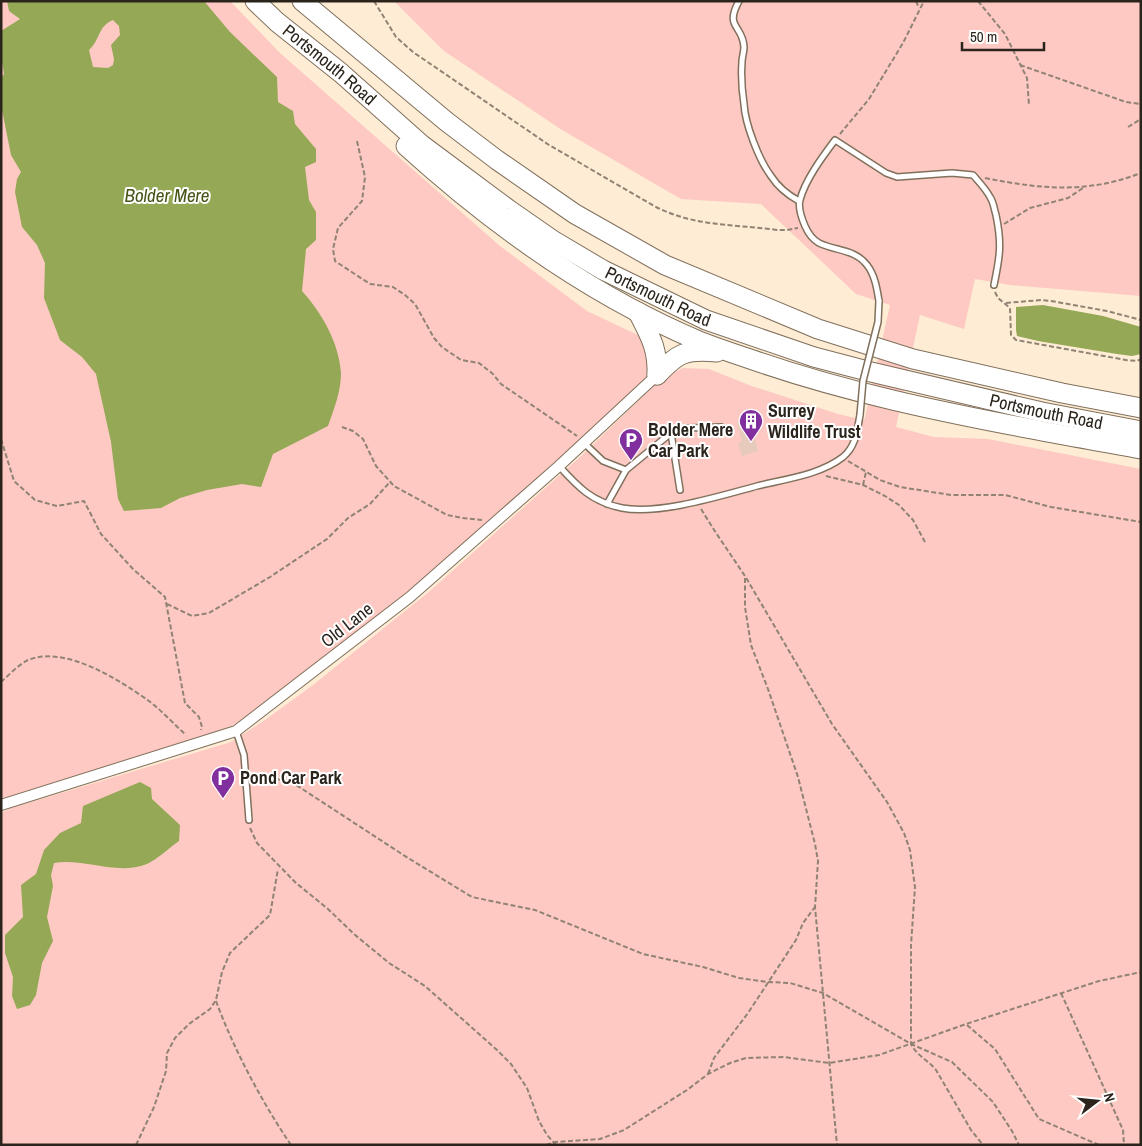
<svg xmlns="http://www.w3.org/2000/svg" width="1142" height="1146" font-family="'Archivo Narrow',sans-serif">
<rect width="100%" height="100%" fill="#feecd5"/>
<g fill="#fdc9c2">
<path d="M1,1h229l50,52 220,193 87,65 55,26 7,22 1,15 -107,99 -123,109 -171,133 -27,17 -221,67z"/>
<path d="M394,1h747v295l-131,-11 -35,-6 -11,50 -44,-14 -24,112 38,10 54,2 153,30v676h-1140v-332l10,-5 220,-66 34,-22 48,-35 117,-94 150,-134 81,-78 22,-11 26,1 40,16 89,29 26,6 1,-3 25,-112 -34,-11 -95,-90 -80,-5 -119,-69 -118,-79z"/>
</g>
<g fill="#94a855" fill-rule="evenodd">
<path d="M7,1h197l26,31 47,45 1,25 15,9 2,13 21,25v13l-11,5 4,33 7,12v28l-10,9 -4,42c20,22 37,52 39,82 0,18 -7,36 -13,53l-55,28 -12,33 -19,-3 -35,6 -27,8 -19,10 -37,3 -6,-12 -7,-57 -15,-68 -14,-17 -22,-17 -16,-42 1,-35 -8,-18 -15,-18 -7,-35 2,-13 4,-7 -10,-17 -10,-50v-27l3,-4 -3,-19v-24l19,-12 -11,-8zM113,20l6,6 1,9 -9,10 3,14 -1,6 -5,3 -15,-1 -4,-17c12,-11 8,-23 24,-30z"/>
<path d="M1043,305l60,11 38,11v27l-9,2 -15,-2 -79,-13 -21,-5 -1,-6v-23z"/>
<path d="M140,782l11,6 1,11 28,26 -1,16c-10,7 -21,18 -32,23 -31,12 -61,-6 -93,-1l-3,12 2,11 -6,31 6,24 -11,22 -6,32 -6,10 -13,4 -5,-13 1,-19 -8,-24v-18l18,-18 -2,-32 15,-11 8,-24 16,-17 21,-10 2,-17z"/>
</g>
<path fill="#e6cbbc" d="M749,419l9,32 -16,5 -4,-13 4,-1 -5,-20z"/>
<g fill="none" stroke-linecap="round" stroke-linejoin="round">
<g stroke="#80705c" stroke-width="8">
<g id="lane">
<path d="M739,1c-15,27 4,24 5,46 0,5 -2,10 -2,15 -1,14 0,29 2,42 1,20 15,56 27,72 7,11 17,19 28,25"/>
<path d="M879,301c-2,-12 -4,-26 -12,-36 -12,-16 -32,-14 -48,-22 -7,-4 -11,-10 -14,-17 -3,-7 -7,-19 -5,-26 5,-20 23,-44 35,-60l51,33 11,4 55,-4 21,2c6,7 13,14 17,22 4,6 4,12 6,18 6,29 4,41 -2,70"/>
<path d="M671,433l9,57"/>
<path d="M584,443l19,18 23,9"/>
<path d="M559,466c19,21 33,36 63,42 37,7 98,-12 135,-22 28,-7 63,-11 86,-29 13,-11 14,-26 17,-42"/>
<path d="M607,504l19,-34 45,-37 17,-5 33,-1"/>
<path d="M236,731l8,24 5,65"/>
</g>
</g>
<g stroke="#80705c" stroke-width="12">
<path id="street" d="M1,805l235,-74 174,-134 149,-131 98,-91"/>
</g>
<g stroke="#80705c" stroke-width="21">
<g id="highway">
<path id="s1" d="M255,1l22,21 64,51 81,72 86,64 46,32 49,29 103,50 108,37 57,15 171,40 99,19"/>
<path d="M302,1l145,121 50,38 78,54 90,51 153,64 95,30 149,34 79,15"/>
<path d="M406,146c87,79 184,149 293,195 18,7 36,13 54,19 92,32 188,52 284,70 34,7 69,12 104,19"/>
<path d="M638,312c12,24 20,36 19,63"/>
<path d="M657,375c21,-22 28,-26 60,-23"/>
</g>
</g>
<g stroke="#908374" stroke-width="2" stroke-dasharray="5 2.5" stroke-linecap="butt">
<path d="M374,1l22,36 17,15 136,93 107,62c40,20 79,17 121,23h10l11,-2"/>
<path d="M916,1l3,7"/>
<path d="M978,1l27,33 22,44 2,27"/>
<path d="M1020,65l106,37 15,2"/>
<path d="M1128,127l13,-8"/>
<path d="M840,134l29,-35 34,-56 21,-42"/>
<path d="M357,141l8,36 -3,24 -24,27 -5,21 2,12 35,23 23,3 12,8 10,9 19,34 8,9 19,13 18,3 14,11 8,10 76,52"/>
<path d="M985,178c56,11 101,16 156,-5"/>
<path d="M1004,224l26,-16 38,-10 15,-10"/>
<path d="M995,292l3,6 12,10 1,27 5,5 110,20 11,1 4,-2"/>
<path d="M1006,303l35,-3 10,1 56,10 34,9"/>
<path d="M342,427l11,4 10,8 13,27 18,20 53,29 16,3 19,2"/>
<path d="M1,439l13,42 21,19 22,6 27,-5 17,33 32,35 32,28 20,106 14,14 3,10 -1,3"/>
<path d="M848,461l32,19 20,7 51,8h54l46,12 90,15"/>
<path d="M826,476l37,9 22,11 14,9 14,15 12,22"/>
<path d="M863,485l3,-13"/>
<path d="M701,509l15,24 29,43 87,148 55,78 17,31 6,17 5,37 -4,58v99c6,12 17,16 25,26l35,60 12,15"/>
<path d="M745,578v29l6,38 17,44 30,88 17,67 3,17 -3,46 22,238"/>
<path d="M167,604l25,12 17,-3 61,-36 57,-38 21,-21 22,-14 20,-22"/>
<path d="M1,682c8,-7 17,-17 27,-22 38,-15 91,20 121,41 13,10 25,23 37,34"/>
<path d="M253,776l37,5 118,77 64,39 63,13 108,44 60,13 36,11 29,4 22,1 33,10 88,51 41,18 41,40 19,29 7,14"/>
<path d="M250,828l7,15 39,40 32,26 26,25 35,29 36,23 72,64 14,14 16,24 12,33 8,14 9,10"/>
<path d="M1061,993l62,137 1,15"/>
<path d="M216,1001c18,49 46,101 75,144"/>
<path d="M967,1025l28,24 44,70 60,26"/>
<path d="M708,1074l6,-16 34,-45 48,-73 7,-17 12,-16"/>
<path d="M136,1145l18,-38 12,-36 1,-18 8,-15 14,-14 21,-15 6,-9 6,-28 8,-19 40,-38 8,-46"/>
<path d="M546,1145l9,-3 45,-3 24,-9 63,-40 21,-16 22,-11 16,-5 38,-1 45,6 50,-8 87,-31 133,-43 42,-9"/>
</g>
<use href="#lane" stroke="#fff" stroke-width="5"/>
<use href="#street" stroke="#fff" stroke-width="10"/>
<use href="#highway" stroke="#fff" stroke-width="19"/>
<g stroke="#80705c" stroke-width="8" stroke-linecap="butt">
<path id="lane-bridge" d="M860,415l3,-34 15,-59 1,-21"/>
</g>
<use href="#lane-bridge" stroke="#fff" stroke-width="5"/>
</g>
<defs>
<g id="building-pin" transform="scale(1.25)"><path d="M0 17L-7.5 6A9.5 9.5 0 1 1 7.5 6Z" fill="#812f9e" stroke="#fff"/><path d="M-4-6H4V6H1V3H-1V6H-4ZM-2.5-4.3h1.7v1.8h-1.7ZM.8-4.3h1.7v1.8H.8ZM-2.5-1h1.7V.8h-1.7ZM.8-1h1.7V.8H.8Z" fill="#fff"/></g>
<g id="parking-pin" transform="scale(1.25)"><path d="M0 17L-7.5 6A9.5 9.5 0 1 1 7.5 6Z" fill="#812f9e" stroke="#fff"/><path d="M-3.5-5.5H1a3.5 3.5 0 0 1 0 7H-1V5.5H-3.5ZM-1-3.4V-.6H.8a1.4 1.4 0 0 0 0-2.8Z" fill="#fff"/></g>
</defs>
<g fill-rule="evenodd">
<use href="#building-pin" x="751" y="421"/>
<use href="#parking-pin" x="631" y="440"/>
<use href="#parking-pin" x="223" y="778"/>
</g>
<g text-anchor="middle" stroke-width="4" stroke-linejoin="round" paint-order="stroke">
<g font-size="18" fill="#2b241c" stroke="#fff">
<text dy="6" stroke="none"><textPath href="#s1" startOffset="98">Portsmouth Road</textPath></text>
<text dy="6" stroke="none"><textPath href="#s1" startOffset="502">Portsmouth Road</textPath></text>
<text dy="6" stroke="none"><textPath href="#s1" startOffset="908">Portsmouth Road</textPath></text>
<text transform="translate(347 625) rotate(-38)" y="6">Old Lane</text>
</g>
<g font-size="18" font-weight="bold" fill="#2b241c" stroke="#fff" text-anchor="start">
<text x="768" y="417">Surrey<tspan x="768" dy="21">Wildlife Trust</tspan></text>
<text x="648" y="436">Bolder Mere<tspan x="648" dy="21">Car Park</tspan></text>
<text x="240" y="784">Pond Car Park</text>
</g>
<g font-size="19" font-style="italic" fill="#485519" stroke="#fff">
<text x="167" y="202">Bolder Mere</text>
</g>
</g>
<rect width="1142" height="1146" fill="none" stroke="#2b241c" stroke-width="5"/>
<g transform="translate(1097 1101) rotate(74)" stroke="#ffffff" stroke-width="4" paint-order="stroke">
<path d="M0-4L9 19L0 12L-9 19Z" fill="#2b241c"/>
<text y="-8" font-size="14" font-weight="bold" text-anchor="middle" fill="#2b241c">N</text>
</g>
<path d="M962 42v8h82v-8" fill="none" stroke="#2b241c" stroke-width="2.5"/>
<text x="970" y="42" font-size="15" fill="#2b241c" stroke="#ffffff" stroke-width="4" paint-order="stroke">50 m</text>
</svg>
